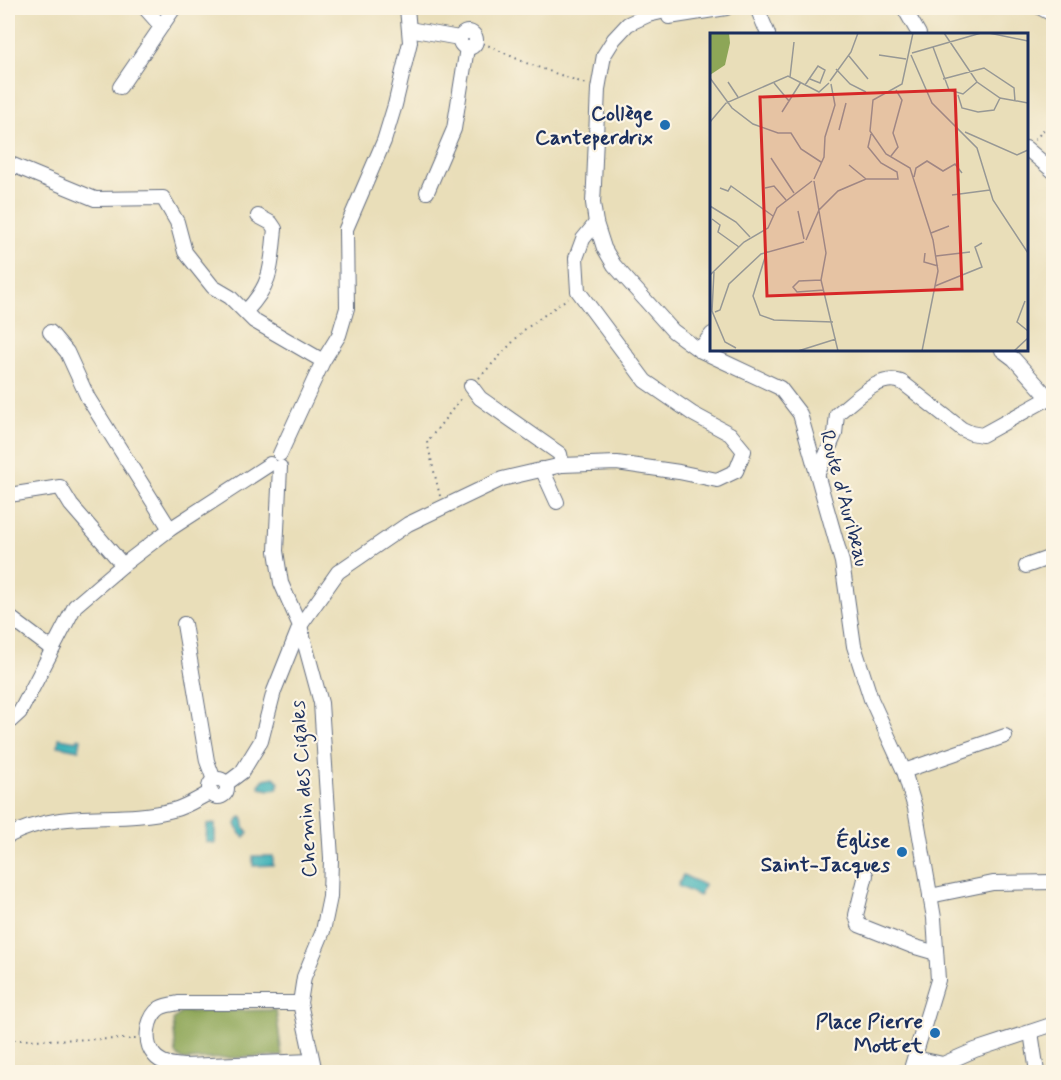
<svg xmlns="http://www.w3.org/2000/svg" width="1061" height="1080" font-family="Mynerve,sans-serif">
<rect width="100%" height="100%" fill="#fcf5e5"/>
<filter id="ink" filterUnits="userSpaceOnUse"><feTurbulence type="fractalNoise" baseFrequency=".0167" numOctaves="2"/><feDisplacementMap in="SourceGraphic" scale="12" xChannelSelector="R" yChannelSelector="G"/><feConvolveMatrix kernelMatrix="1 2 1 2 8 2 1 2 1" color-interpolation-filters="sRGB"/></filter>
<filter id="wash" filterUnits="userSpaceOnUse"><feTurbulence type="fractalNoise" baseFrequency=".008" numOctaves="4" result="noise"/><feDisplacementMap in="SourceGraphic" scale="24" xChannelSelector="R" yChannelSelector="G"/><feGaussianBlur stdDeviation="1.35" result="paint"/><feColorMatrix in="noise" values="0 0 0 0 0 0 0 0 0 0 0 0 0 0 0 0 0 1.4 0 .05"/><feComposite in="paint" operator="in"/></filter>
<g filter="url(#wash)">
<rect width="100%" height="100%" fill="#e9deb9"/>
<path fill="#8da657" stroke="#546a5a" stroke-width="1.5" d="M276,1010l6,46 -99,4 -7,-6 -3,-34 9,-8z"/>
<g fill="#41b2b8" stroke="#2e708b" stroke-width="1.5">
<path d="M59,738l18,3 1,-3 3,1 -2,11 -21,-4z"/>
<path d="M274,777l5,5 -2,7 -7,1 -10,-2 -1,-3 5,-6z"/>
<path d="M243,817l1,10 4,5 -3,5 -5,-3 -4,-10 3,-6z"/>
<path d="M207,824h8v19l-9,-1z"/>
<path d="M253,856h20v9l-20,1z"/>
<path d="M683,875l21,10 -5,11 -21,-10z"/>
</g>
</g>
<g filter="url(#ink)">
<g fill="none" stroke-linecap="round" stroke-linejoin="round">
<g stroke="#636c7e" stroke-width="16">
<g id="minor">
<path d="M145,8l16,18"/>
<path d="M679,8l-31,7 -20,9 -14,15 -10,16 -6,34 -4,95 -1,19 3,20 8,25 10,17 59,66 26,19 81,38 20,26 42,148 12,84 17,53 33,72 11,37 19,110 4,62 -28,92"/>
<path d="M757,8l11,26"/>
<path d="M904,8l15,26"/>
<path d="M1041,8l13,7"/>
<path d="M669,17l57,-9"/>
<path d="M409,29l50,9"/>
<circle cx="468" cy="40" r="8"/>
<path d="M120,87l54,-79"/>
<path d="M1026,148l28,24"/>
<path d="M8,163l87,36 68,-1 14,24 8,30 28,35 17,10 24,24 69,40"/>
<path d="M427,192l27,-63 13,-81"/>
<path d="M246,311c27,-28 25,-46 29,-82l-4,-6 -13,-7"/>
<path d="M50,332l17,20 21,46 82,131"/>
<path d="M699,350l13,-16"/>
<path d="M1002,350l12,9 35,39"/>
<path d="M471,386l9,12 80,56 2,11"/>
<path d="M280,454l43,-93 16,-26 8,-27 -1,-79 38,-88 11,-36 15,-63 -3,-34"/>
<path d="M280,467l-4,84 5,32 19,43 21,77 10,155 -1,39 -7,34 -19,46 -4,26 15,69"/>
<path d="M542,469l15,33"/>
<path d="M818,473l17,-39 2,-20c17,-13 44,-43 66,-31l59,46 9,4 11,2 67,-37 5,5"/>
<path d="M9,495l51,-8 11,18 52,60"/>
<path d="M1026,566l28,-10"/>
<path d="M8,616l44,33"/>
<path d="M184,624l23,137 7,19"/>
<path d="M8,723l12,-11 55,-106 48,-41 47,-36 100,-65"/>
<path d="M904,771l101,-35"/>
<circle cx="218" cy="788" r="9"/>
<path d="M226,784l16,-12 19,-31 13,-50 26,-65 38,-54 70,-48 94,-45 60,-14 55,-2 62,9 38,8 19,-9 8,-20 -14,-17 -37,-20 -48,-33 -67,-90 -2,-33 7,-19 13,-16"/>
<path d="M8,836c55,-29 108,-11 165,-26 13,-3 26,-12 38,-18"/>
<path d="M866,875l-10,40 3,10 53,21 24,7"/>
<path d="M930,896l63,-13 61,-1"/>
<path d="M300,1003h-121c-6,1 -14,2 -19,5 -13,9 -17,34 -6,47 7,9 19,10 30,11l128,-5"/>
<path d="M1031,1032l6,40"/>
<path d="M915,1058l28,6 32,-14 79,-26"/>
</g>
</g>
<g stroke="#636c7e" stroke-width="2" stroke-dasharray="1.5 4.5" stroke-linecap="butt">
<path d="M477,42l6,1 43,20 60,21"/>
<path d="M1035,140l19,-23"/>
<path d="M479,378l45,-48 44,-32"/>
<path d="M440,496l-13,-54 36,-46"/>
<path d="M8,1040l128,-1"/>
</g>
<use href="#minor" stroke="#fff" stroke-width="14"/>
</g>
</g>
<g fill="#1f6fb2" stroke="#fcf5e5" stroke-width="2">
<circle cx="665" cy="125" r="6"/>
<circle cx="902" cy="852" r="6"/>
<circle cx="935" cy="1033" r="6"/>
</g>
<g text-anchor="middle" stroke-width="4.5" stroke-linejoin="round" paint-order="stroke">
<g font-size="21" font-weight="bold" fill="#1b2f5e" stroke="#fcf5e5" text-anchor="end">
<text x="653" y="120">Collège<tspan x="653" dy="24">Canteperdrix</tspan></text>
<text x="890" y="847">Église<tspan x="890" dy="24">Saint-Jacques</tspan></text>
<text x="923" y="1028">Place Pierre<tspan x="923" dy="24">Mottet</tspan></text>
</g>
<g font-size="21" fill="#1b2f5e" stroke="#fcf5e5">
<text transform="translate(845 498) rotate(75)" y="7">Route d'Auribeau</text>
<text transform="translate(303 789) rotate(-94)" y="7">Chemin des Cigales</text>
</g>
</g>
<g transform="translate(710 33)">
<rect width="318" height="318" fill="#e9deb9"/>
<path d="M0,0h19l1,10 -5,22 -15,10z" fill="#8da657"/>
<path fill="none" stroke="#979895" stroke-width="1.5" d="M203,0l-11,51 -29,16 -3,31 16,23 24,14 23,72 5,31 -16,80M234,0l33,49 23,16 28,5M279,0l39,8M223,14l16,43 14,4 14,-12M202,20l69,-20M169,22l27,4M201,22l21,48 45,45 16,52 35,53M139,23l19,23M126,36l14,15 16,8M80,44l4,-35M0,45l22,30 21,16 25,9h13l10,16 20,13M233,46l41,-11 30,20 1,13M120,48l21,-29 7,-19M18,49l10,15M64,50l15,18M95,52l13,-19 7,4 -5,13 -10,-4M248,62l4,13 16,4 16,-2 6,-12M72,79l19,-30M0,89l16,-19 62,-27 31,16 10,-9M129,97l7,-27M255,99l52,23 11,-5M181,123l7,-9 -5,-14 9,-33 -6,-10M61,125l23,35M139,132l17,14M204,144l2,-9 11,-7 16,10 12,-7 7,9M104,146l10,-22 1,-20 10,-32 -4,-21M104,148l12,72 -5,27 17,71M10,155l8,3 3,-5 42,30M55,155l9,-2 12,14M242,162l38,-5M0,173l26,16 14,15M88,178l6,28M2,186l8,6 -2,7 21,15M221,200l18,-7M96,207l13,-30 19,-19 28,-12h32l-1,-7 -16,-9 -13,-16 3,-13M57,218l-14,45 7,19 14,5 59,2M215,220l-1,9 14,4M226,223l34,-4M4,239l-2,39 13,31 11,6M0,242l34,-33 24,-14 9,-20 35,-27M111,247l-22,1 -6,6 4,5 27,-2M225,253l47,-19 -7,-20 7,-4M315,268l-8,21 11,9M5,279l5,-2 9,-26 32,-30 43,-12M88,318l38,-12M304,318l14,-13"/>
<path fill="#d62828" fill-opacity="0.15" stroke="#d62828" stroke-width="3" d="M245,57l7,199 -195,7 -7,-199z"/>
<rect width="318" height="318" fill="none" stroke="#1b2f5e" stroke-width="3"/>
</g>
<rect width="1061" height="1080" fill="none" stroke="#fcf5e5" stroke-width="30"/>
</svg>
